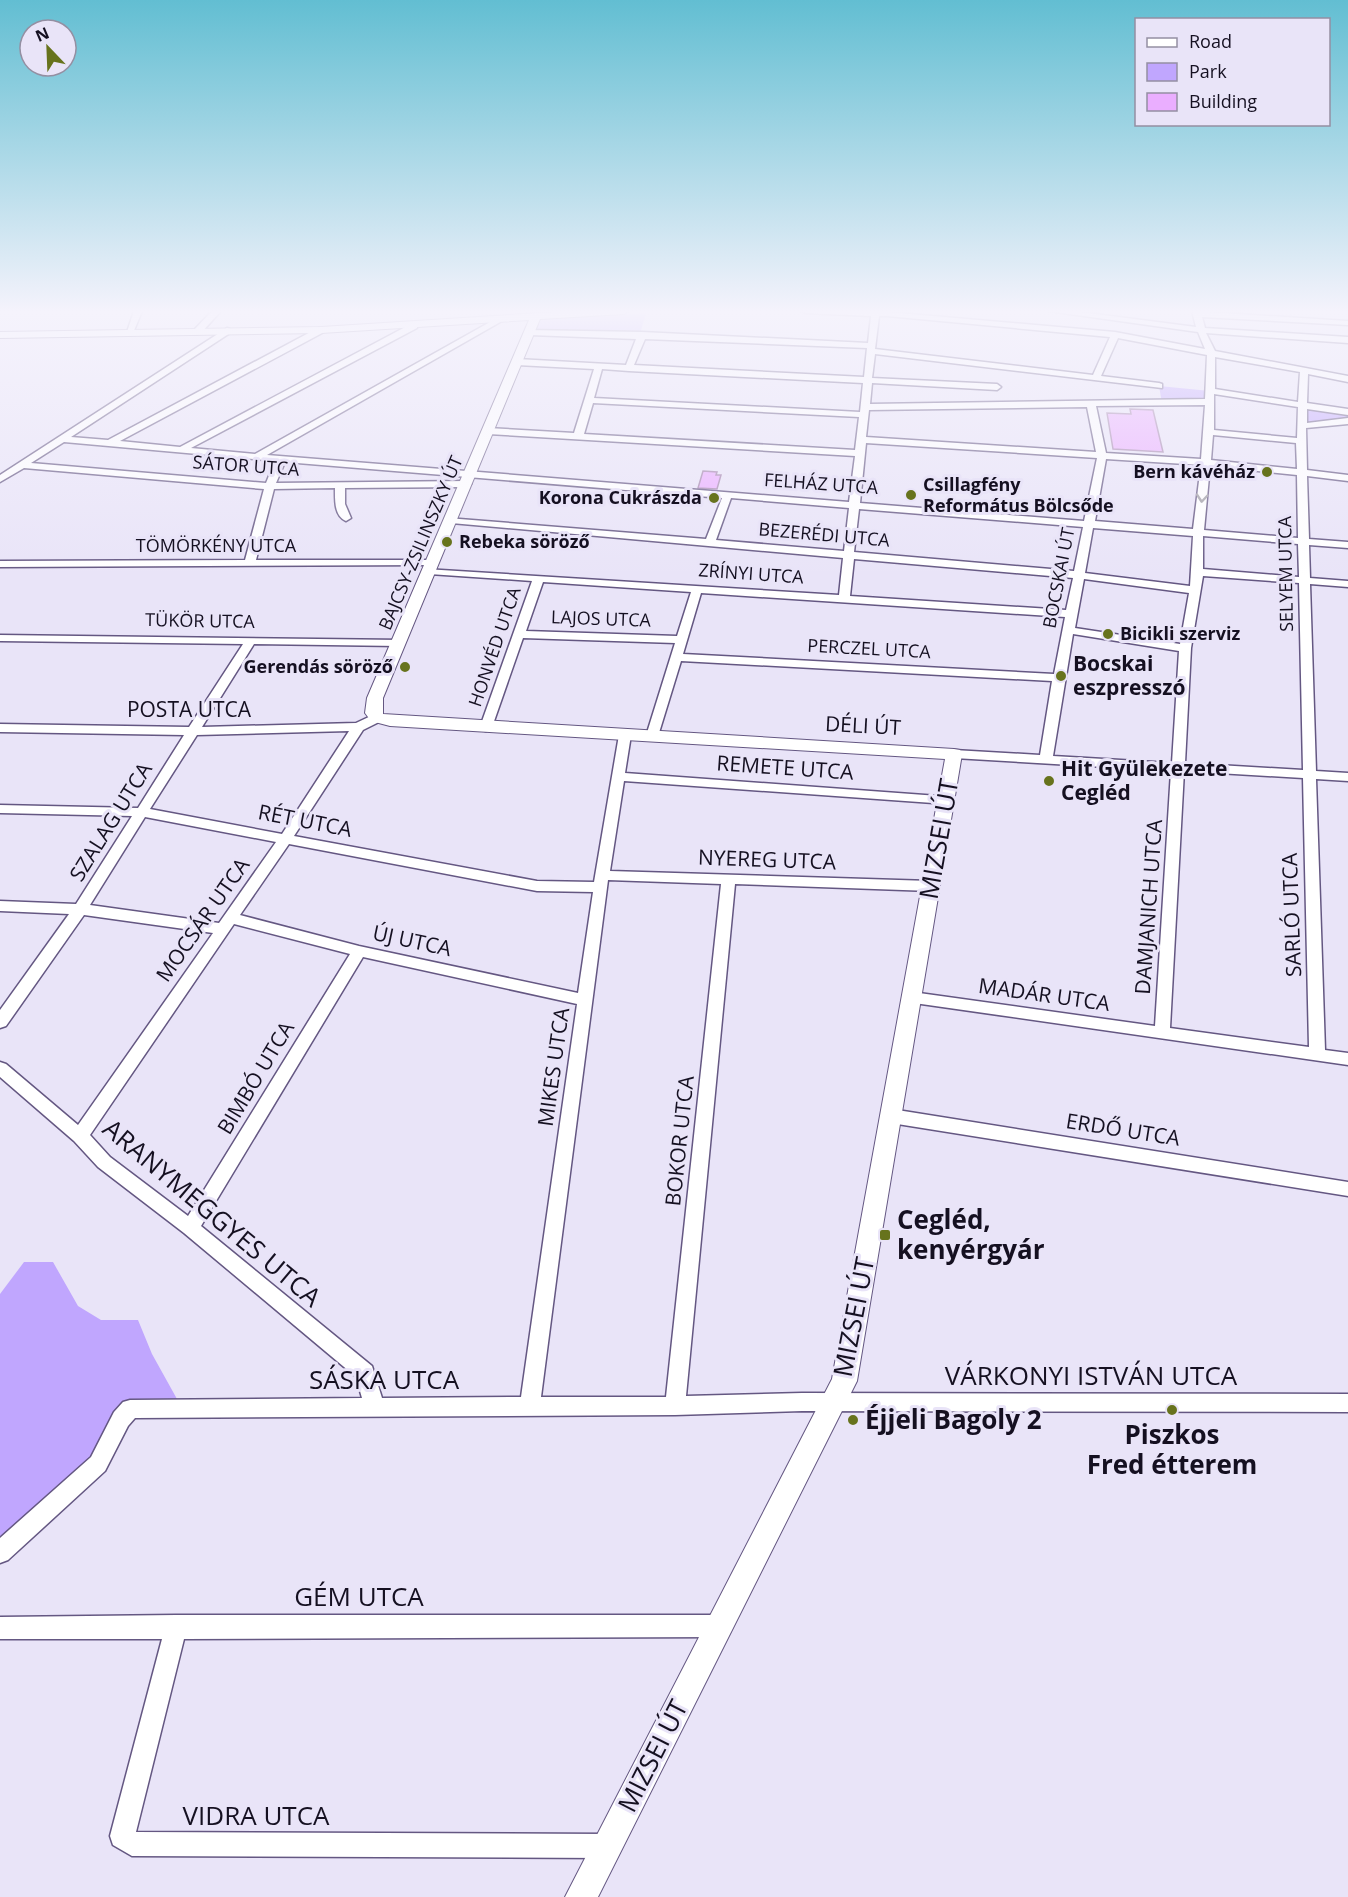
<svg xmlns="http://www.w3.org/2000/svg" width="1348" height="1897" font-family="'Open Sans',sans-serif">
<rect width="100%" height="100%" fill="#e9e4f8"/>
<g fill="#c0a6fe">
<path d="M646,313l-6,21 -110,-2 5,-13z"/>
<path d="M1159,386l51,5v11l-48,1z"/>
<path d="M1304,406l44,7v7l-45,5z"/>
<path d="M24,1262h29l25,44 23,14h37l14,34 25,45 -54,2 -24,47 -41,44 -58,49v-247z"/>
</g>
<g fill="#eaaeff" stroke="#a586af" stroke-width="1.5">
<path d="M1130,409l23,1 10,42 -50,-3 -6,-36 24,1z"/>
<path d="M703,471l14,1 -1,3h5l-4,14 -19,-1z"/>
</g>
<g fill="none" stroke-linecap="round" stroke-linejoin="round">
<g stroke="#645782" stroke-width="3">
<g id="minor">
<path d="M134,311h8l-9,22 -7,2z"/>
<path d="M212,311h9l-21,23h-6v-4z"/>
<path d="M801,311l86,1 228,20 90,17 -7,-17 -150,-21h24l124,16 -4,-16 156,10v4l-146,-8 3,11 143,9v6l-142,-10 9,18 133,25v6l-40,-8 -1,29 41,6v6l-41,-6v14l41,-5v6l-42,4 1,42 41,5v6l-41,-5 2,63 39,3v6l-39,-3 1,33 38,3v6l-38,-3 6,187 32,2v8l-32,-2 9,271 23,3v12l-441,-63 -3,-4 3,-4 5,-2 243,34 16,-255 -217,-13 -6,-4 6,-4 86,5 12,-74 -371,-20 -23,75 -6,4 -6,-4 29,-93 -152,-5 -31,89 -6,4 -4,-1 -2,-3 52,-146 -103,-7 -5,-3 1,-2 414,26 4,-37 -392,-35 -5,-3 1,-2 259,21 16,-41 -437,-36 -9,21 190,-2 5,3 -5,3 -121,1v16l6,14 -5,3c-12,-5 -11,-21 -11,-33l-61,1 -18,71h181v4l-4,1 -433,2v-6l245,-1 19,-71 -240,-21 -24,14v-7l227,-147 3,1v4l-159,104 37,3 210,-112h6v4l-204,109 60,6 231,-123h6v4l-226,120 64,6 244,-137h3v4l-235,134 582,47 6,-46 -367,-22 -5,-3 5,-3 86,5 20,-64 -77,-4 -4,-3 4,-3 109,6 10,-26 -106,-4 -4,-3 1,-2 115,2 226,11 3,-27 -66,-3zM879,316h8l223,21 -17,38 -218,-26zM1118,338l89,17 -2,44 -335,5 2,-21 125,7 4,-3 -4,-3 -125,-6 3,-24 287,34v-4l-3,-1 -58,-7zM645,339l222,9 -3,29 -230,-12zM1215,357l85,15 -2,30 -83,-13zM602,369l27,2 234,12 -3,29 -266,-14zM1214,394l84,13 -1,31 -83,-8zM593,403l266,14 -4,33 -271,-16zM1205,405l-4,54 -95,-6 -10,-47zM1087,407l9,45 -230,-15 3,-27zM1213,435l83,8 1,26 -86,-9zM64,442l211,19 -9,22 -235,-20zM866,443l231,15 -13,63 -224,-18zM1106,459l95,6 -8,64 -98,-8zM1210,466l87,9 1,63 -94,-8zM731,498l118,10 -5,43 -128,-11zM859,509l224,18 -9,44 -220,-19zM1093,528l100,8 -3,50 -105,-13zM1203,536l95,8 1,33 -96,-8zM854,559l219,19 -7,32 -216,-14zM1203,576l96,7 4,187 -118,-7 6,-115zM1084,579l105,14 -9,51 -105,-16zM543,582l148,10 -14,44 -151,-5zM701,593l364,24 -11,57 -371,-20zM1073,634l106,17 -7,112 -119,-7zM1184,771l119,7 6,269 -139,-19z"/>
<path d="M0,635l403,5v4l-4,2 -145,-2 -52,83 154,-4 17,-8h8l2,3 -2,3 -18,9 -69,106 243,45 57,1 25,-147 6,-4 6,4 -6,38 327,24 2,3 -7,4 -323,-23 -14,90 321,10 7,5 -7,5 -196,-7 -49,512 116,-3 546,1v18l-546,-1 -127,4 -540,3 -7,8 -23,45 -97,89 -8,3v-25l91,-81 23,-45 9,-10 7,-2 232,-2 -6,-21 -172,-144 -86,-66 -24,-26 -74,-64v-15l6,2 72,61 135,-192 -129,-18 -78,111 -6,2v-18l69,-96 -69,-3v-10l76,3 56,-88 -132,-3v-8l138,3 46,-73 -184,-3v-8l189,3 54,-83 -243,-3zM349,731l-67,103 -132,-25 47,-74zM145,817l131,25 -57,81 -129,-18zM289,844l248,47 56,1 -15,101 -219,-47 -119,-31zM608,880l113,4 -55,513h-125zM234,924l116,30 -162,262 -78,-59 -20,-22zM363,957l214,47 -56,393 -139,1 -10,-32 -171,-140z"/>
<path d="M891,1109l457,73v14l-457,-73 -6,-2 -2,-5 2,-5z"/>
<path d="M176,1615h543l8,3 3,8 -3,8 -8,3 -535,2 -48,193 472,2 9,3 3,9 -3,9 -9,3 -476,-2 -19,-11 -3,-9 52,-197h-162v-22z"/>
</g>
</g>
<g stroke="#645782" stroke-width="2">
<path id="major" d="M572,311h57l-5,3 -84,5 -157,379v16l571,35 6,1 2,4 -105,627 -259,516h-33l267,-518 113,-620 -555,-33 -19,-5 -6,-8 2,-15 162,-378 -208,13 -321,5v-6l321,-5z"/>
</g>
<use href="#minor" fill="#fff" fill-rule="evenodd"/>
<use href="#major" fill="#fff" fill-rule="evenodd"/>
</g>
<defs><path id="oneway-chevron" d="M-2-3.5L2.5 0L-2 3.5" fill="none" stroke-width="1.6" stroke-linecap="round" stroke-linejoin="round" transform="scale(1.5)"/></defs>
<use stroke="#a19fa6" href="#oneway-chevron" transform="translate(1202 498) rotate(95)"/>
<linearGradient id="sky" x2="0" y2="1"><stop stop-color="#62bed2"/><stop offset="0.54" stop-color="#f5f3fc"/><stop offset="1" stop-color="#f5f3fc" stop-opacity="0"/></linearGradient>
<rect width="1348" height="577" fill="url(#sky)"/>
<g fill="#67731d" stroke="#e9e4f8" stroke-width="2">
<circle cx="1267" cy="472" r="6"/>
<circle cx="911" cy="495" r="6"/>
<circle cx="714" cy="498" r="6"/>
<circle cx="447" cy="542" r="6"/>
<circle cx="1108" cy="634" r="6"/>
<circle cx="405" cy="667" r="6"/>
<circle cx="1061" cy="676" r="6"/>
<circle cx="1049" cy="781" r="6"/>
<rect x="879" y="1229" width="12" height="12" rx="3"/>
<circle cx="1172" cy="1410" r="6"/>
<circle cx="853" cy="1420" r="6"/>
</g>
<g text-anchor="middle" stroke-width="6" stroke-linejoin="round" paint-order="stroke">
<g font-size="18" fill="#151021" stroke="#e9e4f8">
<text transform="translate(246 466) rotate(4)" y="6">SÁTOR UTCA</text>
<text transform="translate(821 484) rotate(4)" y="6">FELHÁZ UTCA</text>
<text transform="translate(824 535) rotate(5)" y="6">BEZERÉDI UTCA</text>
<text transform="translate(421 543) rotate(-67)" y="6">BAJCSY-ZSILINSZKY ÚT</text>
<text x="216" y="552">TÖMÖRKÉNY UTCA</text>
<text transform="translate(751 574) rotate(4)" y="6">ZRÍNYI UTCA</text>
<text transform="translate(1286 574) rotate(-91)" y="6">SELYEM UTCA</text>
<text transform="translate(1059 578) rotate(-79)" y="6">BOCSKAI ÚT</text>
<text transform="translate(601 619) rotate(2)" y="6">LAJOS UTCA</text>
<text transform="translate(200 621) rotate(1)" y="6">TÜKÖR UTCA</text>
<text transform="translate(495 647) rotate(-71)" y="6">HONVÉD UTCA</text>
<text transform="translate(869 649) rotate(3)" y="6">PERCZEL UTCA</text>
</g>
<g font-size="18" font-weight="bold" fill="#151021" stroke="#e9e4f8" text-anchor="end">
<text x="1255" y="478">Bern kávéház</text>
<text x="923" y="491" text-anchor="start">Csillagfény<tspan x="923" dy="21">Református Bölcsőde</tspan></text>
<text x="702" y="504">Korona Cukrászda</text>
<text x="459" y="548" text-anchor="start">Rebeka söröző</text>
<text x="1120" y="640" text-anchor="start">Bicikli szerviz</text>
<text x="393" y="673">Gerendás söröző</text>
</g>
<g font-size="21" font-weight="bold" fill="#151021" stroke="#e9e4f8" text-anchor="start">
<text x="1073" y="671">Bocskai<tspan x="1073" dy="24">eszpresszó</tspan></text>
<text x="1061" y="776">Hit Gyülekezete<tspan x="1061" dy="24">Cegléd</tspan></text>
</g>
<g font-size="21" fill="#151021" stroke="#e9e4f8">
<text x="189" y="717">POSTA UTCA</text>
<text transform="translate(863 726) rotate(3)" y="7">DÉLI ÚT</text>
<text transform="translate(785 768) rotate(4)" y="7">REMETE UTCA</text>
<text transform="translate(305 821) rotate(11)" y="7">RÉT UTCA</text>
<text transform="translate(111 822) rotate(-58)" y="7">SZALAG UTCA</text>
<text transform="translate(767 860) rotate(2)" y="7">NYEREG UTCA</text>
<text transform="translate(1149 907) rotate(-86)" y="7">DAMJANICH UTCA</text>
<text transform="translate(1292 915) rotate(-92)" y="7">SARLÓ UTCA</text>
<text transform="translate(203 920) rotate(-55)" y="7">MOCSÁR UTCA</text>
<text transform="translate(412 941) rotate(12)" y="7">ÚJ UTCA</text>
<text transform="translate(1044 995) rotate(8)" y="7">MADÁR UTCA</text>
<text transform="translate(554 1067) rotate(-82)" y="7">MIKES UTCA</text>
<text transform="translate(256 1078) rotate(-59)" y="7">BIMBÓ UTCA</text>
<text transform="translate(1123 1130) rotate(9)" y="7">ERDŐ UTCA</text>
<text transform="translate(680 1141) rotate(-84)" y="7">BOKOR UTCA</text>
</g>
<g font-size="26" fill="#151021" stroke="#e9e4f8">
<text transform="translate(939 839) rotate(-80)" y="9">MIZSEI ÚT</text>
<text transform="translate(212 1213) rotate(40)" y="9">ARANYMEGGYES UTCA</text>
<text transform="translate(854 1317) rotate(-79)" y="9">MIZSEI ÚT</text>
<text x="1091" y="1385">VÁRKONYI ISTVÁN UTCA</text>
<text x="384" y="1389">SÁSKA UTCA</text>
<text x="359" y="1606">GÉM UTCA</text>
<text transform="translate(653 1756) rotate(-63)" y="9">MIZSEI ÚT</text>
<text x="256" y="1825">VIDRA UTCA</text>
</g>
<g font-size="26" font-weight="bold" fill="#151021" stroke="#e9e4f8" text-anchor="start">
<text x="897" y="1229">Cegléd,<tspan x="897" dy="30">kenyérgyár</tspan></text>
<text x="865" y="1429">Éjjeli Bagoly 2</text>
<text x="1172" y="1444" text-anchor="middle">Piszkos<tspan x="1172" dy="30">Fred étterem</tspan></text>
</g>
</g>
<rect x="1135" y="18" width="195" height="108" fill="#e9e4f8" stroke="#948fa2" stroke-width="1.5"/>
<rect x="1147" y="38" width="30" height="9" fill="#ffffff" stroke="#948fa2" stroke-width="1.5"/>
<text x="1189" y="48" font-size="18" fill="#151021">Road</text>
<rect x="1147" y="63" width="30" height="18" fill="#c0a6fe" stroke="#948fa2" stroke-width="1.5"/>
<text x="1189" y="78" font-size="18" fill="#151021">Park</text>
<rect x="1147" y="93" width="30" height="18" fill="#eaaeff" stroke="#948fa2" stroke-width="1.5"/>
<text x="1189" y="108" font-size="18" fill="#151021">Building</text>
<g transform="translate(48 48) rotate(337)"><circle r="28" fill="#e9e4f8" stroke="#948fa2" stroke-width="1.5"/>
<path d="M0-4.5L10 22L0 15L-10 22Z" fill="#67731d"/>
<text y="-9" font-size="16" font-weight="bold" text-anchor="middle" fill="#151021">N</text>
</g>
</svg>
